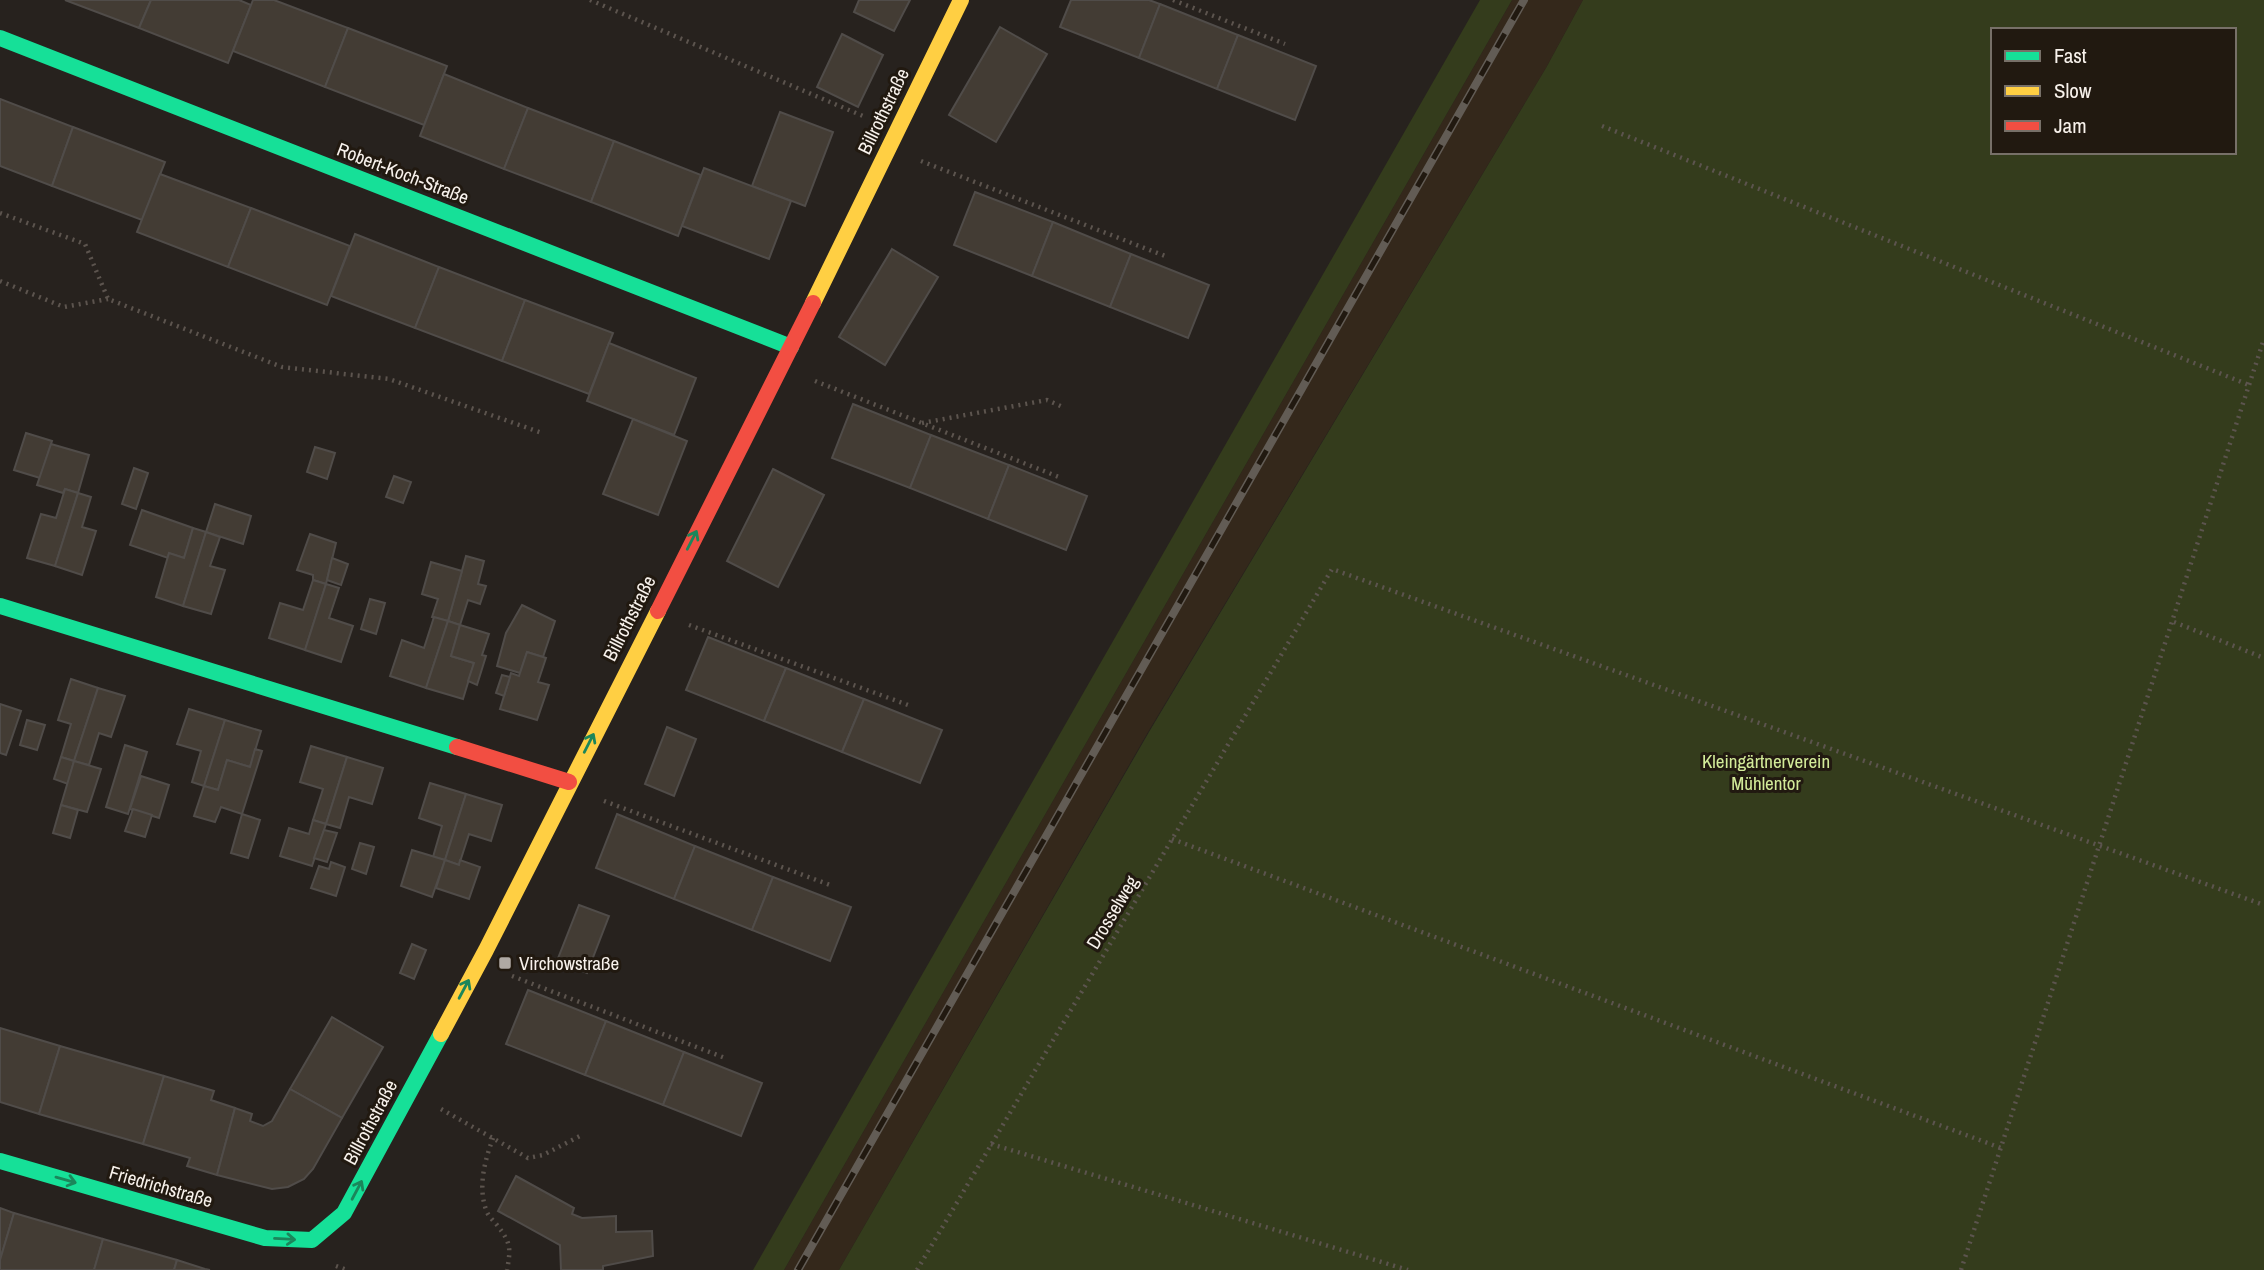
<svg xmlns="http://www.w3.org/2000/svg" width="2264" height="1270" font-family="'Archivo Narrow',sans-serif">
<rect width="100%" height="100%" fill="#27221e"/>
<path fill="#34281b" d="M1512,0h71l-37,68 -398,664 -309,538h-55z"/>
<g fill="#343c1c" fill-rule="evenodd">
<path d="M1480,0h32l-728,1270h-31z"/>
<path d="M1583,0h681v1270h-1425l310,-538 397,-664zM1993,30h241v122h-241z"/>
</g>
<g fill="#433c34" stroke="#504c49" stroke-width="2">
<path d="M65,0h86l-12,28z"/>
<path d="M151,0h88l12,5 -23,58 -89,-35z"/>
<path d="M253,0h21l74,28 -23,59 -92,-36z"/>
<path d="M859,0h51l-16,31 -40,-19z"/>
<path d="M1071,0h78l11,4 -21,54 -79,-31z"/>
<path d="M1160,4l78,31 -21,54 -78,-31z"/>
<path d="M1000,27l47,27 -51,88 -47,-27z"/>
<path d="M348,28l99,38 -23,59 -99,-38z"/>
<path d="M842,34l41,21 -25,52 -41,-20z"/>
<path d="M1238,35l78,31 -21,54 -78,-31z"/>
<path d="M444,74l84,34 -24,61 -84,-33z"/>
<path d="M0,99l73,28 -21,59 -52,-20z"/>
<path d="M528,108l86,33 -23,61 -87,-33z"/>
<path d="M780,112l53,20 -28,74 -53,-20z"/>
<path d="M73,127l92,35 -23,58 -90,-34z"/>
<path d="M614,141l87,34 -23,61 -87,-34z"/>
<path d="M704,168l87,33 -22,58 -87,-33z"/>
<path d="M160,174l91,34 -23,59 -91,-35z"/>
<path d="M975,192l78,30 -21,54 -78,-31z"/>
<path d="M251,208l99,38 -23,59 -99,-38z"/>
<path d="M1053,222l78,32 -21,53 -78,-31z"/>
<path d="M355,234l84,33 -24,61 -84,-32z"/>
<path d="M892,249l46,28 -53,88 -46,-28z"/>
<path d="M1131,254l78,31 -21,53 -78,-31z"/>
<path d="M439,267l86,33 -23,61 -87,-33z"/>
<path d="M525,300l88,33 -24,61 -87,-33z"/>
<path d="M609,343l87,35 -22,57 -87,-34z"/>
<path d="M853,404l78,31 -21,53 -78,-30z"/>
<path d="M633,419l54,22 -29,74 -55,-21z"/>
<path d="M26,433l26,8 -12,37 -26,-8z"/>
<path d="M931,435l78,30 -21,54 -78,-31z"/>
<path d="M51,444l38,11 -11,38 -13,-4 -2,4 -26,-8z"/>
<path d="M315,447l20,6 -8,26 -20,-7z"/>
<path d="M1009,465l78,31 -21,54 -78,-31z"/>
<path d="M134,468l14,5 -12,36 -14,-5z"/>
<path d="M773,469l51,26 -46,92 -51,-26z"/>
<path d="M394,476l17,6 -8,21 -17,-6z"/>
<path d="M65,489l13,4 -23,73 -28,-8 14,-44 15,4z"/>
<path d="M78,493l13,4 -9,30 14,4 -14,44 -27,-9z"/>
<path d="M215,504l36,12 -8,28 -37,-12z"/>
<path d="M142,510l51,18 -9,30 -15,-5 -1,5 -38,-13z"/>
<path d="M193,528l13,4 -23,74 -27,-9 13,-44 15,5z"/>
<path d="M206,532l14,5 -10,29 15,4 -14,44 -28,-8z"/>
<path d="M310,534l26,9 -10,41 -13,-4v-5l-16,-5z"/>
<path d="M466,556l18,5 -6,23 8,2 -6,18 -12,-4 -8,25 -12,-4z"/>
<path d="M332,558l16,6 -7,21 -14,-5z"/>
<path d="M431,562l31,9 -14,50 -16,-4 6,-18 -16,-5z"/>
<path d="M313,580l13,4 -21,66 -36,-12 11,-35 23,7z"/>
<path d="M326,584l13,4 -10,30 24,8 -12,36 -36,-12z"/>
<path d="M370,599l15,4 -9,31 -15,-5z"/>
<path d="M522,605l33,16 -12,36 -16,-5 -7,21 -23,-7 9,-33z"/>
<path d="M434,617l14,4 -22,67 -36,-12 12,-36 22,8z"/>
<path d="M448,621l12,4 -9,31 23,7 -11,36 -37,-11z"/>
<path d="M460,625l29,9 -7,21 4,1 -9,29 -9,-4 6,-18 -23,-7z"/>
<path d="M708,637l78,31 -22,53 -78,-31z"/>
<path d="M527,652l19,6 -8,24 11,3 -12,35 -37,-11 11,-36 8,3z"/>
<path d="M786,668l78,31 -22,53 -78,-31z"/>
<path d="M502,675l8,2 -6,19 -8,-3z"/>
<path d="M71,679l27,9 -24,73 -13,-4 10,-33 -13,-4z"/>
<path d="M98,688l27,8 -14,41 -12,-4 -10,32 -15,-4z"/>
<path d="M864,699l78,31 -22,53 -78,-31z"/>
<path d="M0,704l21,7 -15,44 -6,-2z"/>
<path d="M189,709l36,11 -21,66 -12,-4 9,-31 -24,-7z"/>
<path d="M27,720l18,5 -8,25 -17,-5z"/>
<path d="M225,720l36,11 -11,36 -23,-7 -9,30 -14,-4z"/>
<path d="M667,727l29,12 -22,57 -29,-12z"/>
<path d="M125,745l22,7 -19,62 -22,-7z"/>
<path d="M311,746l36,11 -21,67 -13,-4 10,-31 -23,-7z"/>
<path d="M255,749l7,2 -20,63 -21,-7 -6,15 -21,-6 10,-30 14,4 9,-30 23,7z"/>
<path d="M61,757l13,4 -6,23 -14,-5z"/>
<path d="M347,757l36,11 -11,36 -23,-7 -9,31 -14,-4z"/>
<path d="M74,761l27,8 -14,43 -26,-7z"/>
<path d="M141,776l28,9 -10,33 -29,-9z"/>
<path d="M430,783l36,11 -21,66 -12,-3 9,-31 -23,-8z"/>
<path d="M466,794l36,11 -11,36 -22,-7 -10,31 -14,-5z"/>
<path d="M61,805l17,5 -8,28 -17,-5z"/>
<path d="M133,809l19,6 -7,22 -20,-6z"/>
<path d="M242,814l18,6 -12,38 -17,-5z"/>
<path d="M617,814l78,32 -21,53 -78,-31z"/>
<path d="M313,820l13,4 -14,42 -32,-10 9,-28 20,6z"/>
<path d="M324,830l13,3 -10,29 -13,-4z"/>
<path d="M360,843l14,4 -8,27 -14,-5z"/>
<path d="M695,846l78,31 -21,53 -78,-31z"/>
<path d="M412,850l33,10 -13,37 -31,-11z"/>
<path d="M445,860l14,5 1,-5 20,7 -11,32 -33,-11z"/>
<path d="M331,862l14,5 -9,29 -25,-8 8,-22 10,3z"/>
<path d="M773,877l78,30 -21,54 -78,-31z"/>
<path d="M579,905l30,11 -22,57 -30,-12z"/>
<path d="M412,944l14,6 -12,29 -14,-6z"/>
<path d="M528,990l78,31 -21,54 -79,-31z"/>
<path d="M332,1017l51,30 -41,71 -52,-29z"/>
<path d="M606,1021l78,31 -21,53 -78,-30z"/>
<path d="M0,1028l60,18 -21,68 -39,-12z"/>
<path d="M60,1046l104,30 -21,68 -104,-30z"/>
<path d="M684,1052l78,31 -21,53 -78,-31z"/>
<path d="M164,1076l50,15 -3,9 24,8 -18,67 -30,-9 3,-8 -47,-14z"/>
<path d="M290,1089l52,29 -29,51 -9,10 -16,8 -16,2 -55,-14 18,-67 17,6 -2,7 13,5 9,-5z"/>
<path d="M516,1176l58,32 -2,6 10,4 34,-2v16l36,-1 1,25 -50,10v4h-42l-1,-25 -62,-34z"/>
<path d="M0,1208l14,5 -14,47z"/>
<path d="M14,1213l89,26 -9,31h-94v-10z"/>
<path d="M103,1239l74,21 -3,10h-80z"/>
<path d="M177,1260l28,9 5,1h-36z"/>
</g>
<g fill="none" stroke-linecap="round" stroke-linejoin="round">
<g stroke="#5c544e" stroke-width="4.5" stroke-dasharray="2 5" stroke-linecap="butt">
<path d="M590,0l273,116"/>
<path d="M1173,0l112,44"/>
<path d="M1602,126l647,259"/>
<path d="M921,161l244,95"/>
<path d="M0,213l85,31 23,55 174,68 107,12 153,54"/>
<path d="M0,281l64,26 44,-8"/>
<path d="M815,381l244,96"/>
<path d="M922,423l125,-23 18,8"/>
<path d="M2174,622l90,36"/>
<path d="M689,625l219,80"/>
<path d="M604,801l226,84"/>
<path d="M1172,839l829,309"/>
<path d="M512,976l213,82"/>
<path d="M441,1109l87,49 15,-3 37,-19"/>
<path d="M493,1138c-8,22 -16,50 -6,74 2,5 7,9 10,13 14,18 14,23 10,45"/>
<path d="M991,1144l417,126"/>
<path d="M336,1266l11,4"/>
<path d="M917,1270l415,-701 932,336"/>
<path d="M1961,1270l303,-931"/>
</g>
<g stroke="#16e098" stroke-width="16">
<path d="M0,38l791,309"/>
<path d="M0,606l457,141"/>
<path d="M0,1161l265,77 47,2 32,-27 97,-179"/>
</g>
<g stroke="#ffcf43" stroke-width="16">
<path d="M813,303l148,-303"/>
<path d="M441,1034l45,-84 172,-339"/>
</g>
<g stroke="#f24e42" stroke-width="16">
<path d="M658,611l155,-308"/>
<path d="M457,747l112,35"/>
</g>
<g stroke="#625c55" stroke-width="8">
<path id="rail" d="M798,1270l726,-1270"/>
</g>
<use href="#rail" stroke="#211910" stroke-width="5" stroke-dasharray="16" stroke-linecap="butt"/>
</g>
<defs><path id="oneway-shaft" d="M-6 0H5M1.5-3L5.5 0L1.5 3" fill="none" stroke-width="1.6" stroke-linecap="round" stroke-linejoin="round" transform="scale(1.75)"/></defs>
<g stroke="#1b865b">
<use href="#oneway-shaft" transform="translate(692 540) rotate(-63)"/>
<use href="#oneway-shaft" transform="translate(589 743) rotate(-63)"/>
<use href="#oneway-shaft" transform="translate(464 989) rotate(-62)"/>
<use href="#oneway-shaft" transform="translate(66 1180) rotate(16)"/>
<use href="#oneway-shaft" transform="translate(357 1190) rotate(-62)"/>
<use href="#oneway-shaft" transform="translate(285 1239) rotate(3)"/>
</g>
<rect fill="#afa9a4" stroke="#211910" stroke-width="2.5" x="498" y="956" width="14" height="14" rx="3.5"/>
<g text-anchor="middle" stroke-width="6" stroke-linejoin="round" paint-order="stroke">
<g font-size="19" fill="#f8f2ec" stroke="#211910">
<text transform="translate(883 111) rotate(-64)" y="7">Billrothstraße</text>
<text transform="translate(403 173) rotate(21)" y="7">Robert-Koch-Straße</text>
<text transform="translate(629 618) rotate(-63)" y="7">Billrothstraße</text>
<text transform="translate(1112 912) rotate(-59)" y="7">Drosselweg</text>
<text transform="translate(370 1122) rotate(-62)" y="7">Billrothstraße</text>
<text transform="translate(161 1186) rotate(16)" y="7">Friedrichstraße</text>
</g>
<g font-size="19" fill="#d3eb99" stroke="#211910">
<text x="1766" y="768">Kleingärtnerverein<tspan x="1766" dy="22">Mühlentor</tspan></text>
</g>
<g font-size="19" fill="#f8f2ec" stroke="#211910" text-anchor="start">
<text x="519" y="970">Virchowstraße</text>
</g>
</g>
<rect x="1991" y="28" width="245" height="126" fill="#211910" stroke="#777068" stroke-width="2"/>
<rect x="2005" y="51" width="35" height="10" fill="#16e098" stroke="#777068" stroke-width="2"/>
<text x="2054" y="63" font-size="21" fill="#f8f2ec">Fast</text>
<rect x="2005" y="86" width="35" height="10" fill="#ffcf43" stroke="#777068" stroke-width="2"/>
<text x="2054" y="98" font-size="21" fill="#f8f2ec">Slow</text>
<rect x="2005" y="121" width="35" height="10" fill="#f24e42" stroke="#777068" stroke-width="2"/>
<text x="2054" y="133" font-size="21" fill="#f8f2ec">Jam</text>
</svg>
